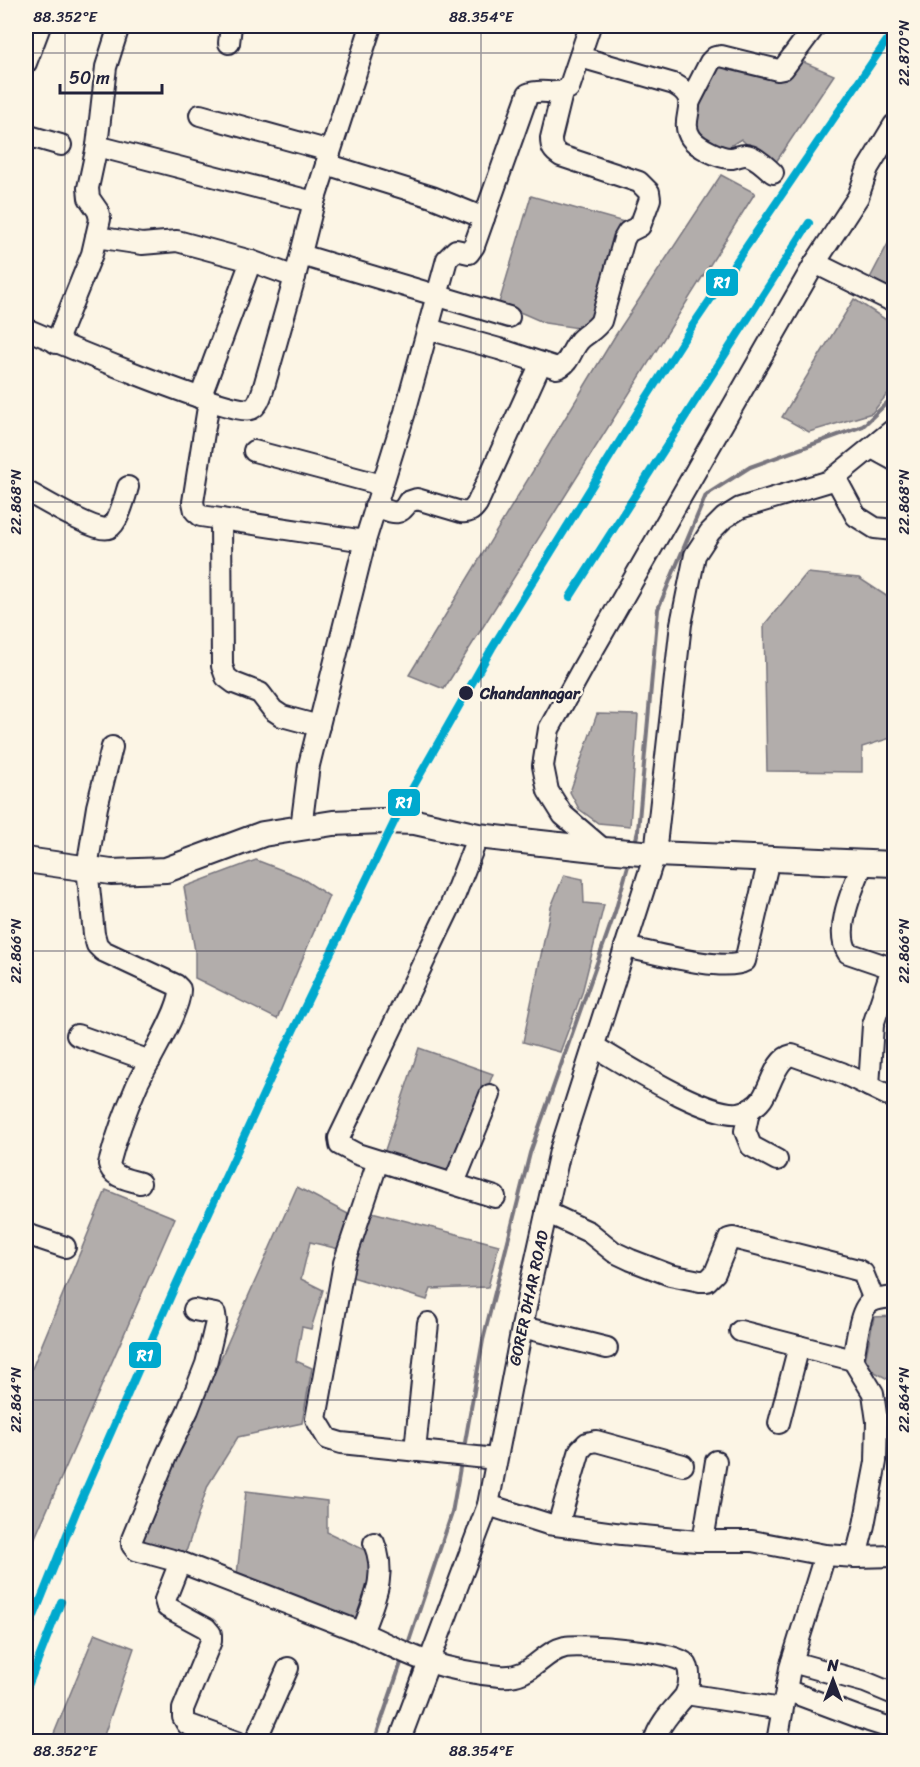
<svg xmlns="http://www.w3.org/2000/svg" width="920" height="1767" font-family="Sriracha,sans-serif">
<rect width="100%" height="100%" fill="#fcf5e5"/>
<filter id="ink" filterUnits="userSpaceOnUse"><feTurbulence type="fractalNoise" baseFrequency=".0167" numOctaves="2"/><feDisplacementMap in="SourceGraphic" scale="12" xChannelSelector="R" yChannelSelector="G"/><feConvolveMatrix kernelMatrix="1 2 1 2 8 2 1 2 1" color-interpolation-filters="sRGB"/></filter>
<g filter="url(#ink)">
<g fill="#b2adab" stroke="#78757e" stroke-width="1.5">
<path d="M799,60l35,15 -62,93 -31,-29 -20,13 -28,-17 10,-48 13,-26z"/>
<path d="M721,175l34,18 -311,496 -35,-14 206,-339z"/>
<path d="M531,196l93,26 -32,108 -47,-7 -46,-20z"/>
<path d="M894,232v63l-26,-13z"/>
<path d="M854,299l40,26v61l-22,27 -63,19 -27,-15z"/>
<path d="M807,573l52,5 35,23v136l-32,10v25l-95,-1 -3,-146z"/>
<path d="M597,714l41,1 -8,111 -32,-3 -19,-14 -9,-17z"/>
<path d="M256,860l44,17 29,19 -52,123 -82,-41v-27l-11,-64z"/>
<path d="M564,875l19,4 1,24 20,2 -22,88 -22,59 -37,-10 28,-135z"/>
<path d="M419,1048l74,26 -41,104 -69,-22z"/>
<path d="M297,1187l51,27 -9,35 -29,-7 -9,37 22,11 -12,39 -9,-2 -6,34 16,7 -10,55 -64,14 -30,48 -24,73 -46,-14z"/>
<path d="M106,1190l69,28 -149,340v-175z"/>
<path d="M368,1211l131,34 -11,42 -57,2 -4,11 -78,-24z"/>
<path d="M894,1316v66h-1l-29,-16 10,-49z"/>
<path d="M246,1491l81,10v31l50,24 -23,67 -117,-48z"/>
<path d="M95,1633l39,15 -32,93h-51z"/>
</g>
<g fill="none" stroke-linecap="round" stroke-linejoin="round">
<g stroke="#78757e" stroke-width="4">
<path d="M635,843l3,-12 20,-222 48,-114 44,-28 113,-41 31,-30"/>
<path d="M464,1448l19,-108 47,-187 85,-241 15,-53"/>
<path d="M407,1647l45,-134 9,-51"/>
<path d="M374,1742l28,-82"/>
</g>
<g stroke="#22223b" stroke-width="24">
<g id="minor">
<path d="M229,43l2,-17"/>
<path d="M580,57l94,27c31,16 3,34 17,54 6,9 30,21 41,20 7,-1 11,-5 18,-2 9,3 16,11 23,17"/>
<path d="M26,63l14,-37"/>
<path d="M690,101l20,-39 5,-5 6,-1 57,14 5,-1 32,-43"/>
<path d="M200,115l130,36"/>
<path d="M26,135l35,10"/>
<path d="M97,146l217,56"/>
<path d="M326,164l106,33 52,21"/>
<path d="M96,237l46,7 35,-3 74,20 44,16"/>
<path d="M301,255l208,62"/>
<path d="M815,263l79,39"/>
<path d="M26,329c28,12 208,88 225,80 7,-3 10,-13 12,-19l32,-113 19,-75 57,-176"/>
<path d="M428,329l71,20 58,19c14,-4 14,-21 25,-30 7,-6 14,-9 19,-17l23,-82 4,-7 12,-6 10,-27 -1,-7 -10,-10 -78,-26c-8,-5 -10,-8 -10,-18l11,-45"/>
<path d="M56,343l36,-89 8,-35 -2,-8 -9,-13 -1,-10 9,-42 9,-79 13,-41"/>
<path d="M200,398l51,-137"/>
<path d="M209,401l-16,101 2,9 6,5 164,25"/>
<path d="M872,448l22,12"/>
<path d="M254,451l128,34"/>
<path d="M835,477l21,39 19,12 19,2"/>
<path d="M26,491c13,7 72,43 83,37 9,-4 16,-31 19,-41"/>
<path d="M375,506c15,5 24,13 33,-4l9,-3 44,13c8,1 11,-1 16,-8l64,-141"/>
<path d="M221,519l1,147 4,11 8,6 26,10 13,17 9,6 37,10"/>
<path d="M112,747l-15,60 -10,61 7,66 3,11 6,6 73,34 4,4c1,21 -33,74 -43,96 -11,25 -21,52 -28,79 3,14 19,15 31,19"/>
<path d="M301,828l8,-63 56,-224 40,-129 42,-153 9,-9 13,3 5,-7 54,-152c14,-6 28,3 41,-6l21,-62"/>
<path d="M478,836l-28,71 -111,231 1,7 17,9 138,43"/>
<path d="M604,850l-41,-35 -15,-24 -5,-25 6,-37 36,-65 230,-401 43,-66 10,-29 26,-43"/>
<path d="M863,863c-9,23 -30,67 -15,90l38,13 4,2 1,3 -18,54 -4,61"/>
<path d="M625,947c26,5 100,26 120,14l24,-102"/>
<path d="M77,1035l73,26"/>
<path d="M593,1046c32,18 112,71 146,67 10,-2 17,-6 23,-14 9,-13 14,-41 30,-44l50,18 52,25"/>
<path d="M749,1111l-4,20 6,15 26,14"/>
<path d="M378,1161l-34,102 -28,156 12,20 13,4 155,16"/>
<path d="M454,1183l36,-88"/>
<path d="M546,1212l43,20 25,20 17,8 39,15 30,6h7l8,-8 14,-34 4,-1 125,32 5,3 11,27"/>
<path d="M26,1234l39,13"/>
<path d="M194,1310l21,4 1,8 -10,42 -18,46 -21,44 -35,85v6l4,5 44,12 -15,38 2,7 39,21 5,6v7l-28,68v8l4,7 50,18"/>
<path d="M522,1327l85,21"/>
<path d="M740,1331l113,29"/>
<path d="M779,1423l20,-77"/>
<path d="M415,1450l13,-127"/>
<path d="M488,1505l60,19 74,10 75,7h55l73,14 31,2 38,-1"/>
<path d="M558,1525l22,-75 7,-7 9,-2 87,24"/>
<path d="M703,1541l13,-80"/>
<path d="M856,1557l8,-32 12,-63 1,-41 -4,-28 -20,-33c3,-13 6,-52 18,-58 6,-4 16,-4 23,-5"/>
<path d="M180,1562c60,23 119,46 178,69 24,10 47,23 71,31 22,7 48,12 71,14 33,3 39,-23 65,-29 16,-3 110,4 120,16 6,6 5,22 1,30 -1,4 -6,8 -8,11 -10,11 -20,23 -24,38"/>
<path d="M362,1633c11,-31 26,-57 12,-90"/>
<path d="M792,1662l73,20 29,12"/>
<path d="M786,1690l83,31 25,8"/>
<path d="M686,1694l96,15"/>
<path d="M255,1742l33,-74"/>
<path d="M399,1742l89,-237 42,-219 30,-135 95,-297 26,-230 14,-69 15,-23 14,-14 16,-10 90,-27 64,-52"/>
<path d="M777,1742l13,-74 35,-113"/>
</g>
</g>
<g stroke="#22223b" stroke-width="28">
<path id="major" d="M26,860l85,12 55,-2 97,-36 70,-11 49,-2 33,1 63,14 126,14 51,4 239,10"/>
</g>
<use href="#minor" stroke="#fcf5e5" stroke-width="20"/>
<use href="#major" stroke="#fcf5e5" stroke-width="24"/>
<g stroke="#fcf5e5" stroke-width="12">
<g id="rail-1">
<path d="M570,597l239,-374"/>
<path d="M26,1636l50,-124 98,-223 104,-227 122,-252 92,-162 153,-248 48,-75 201,-295"/>
<path d="M26,1691l35,-89"/>
</g>
</g>
<use href="#rail-1" stroke="#00a9ce" stroke-width="8"/>
</g>
</g>
<path fill="none" stroke="#22223b" stroke-width="1.5" stroke-opacity="0.45" d="M65,26v1716M481,26v1716M26,53h868M26,502h868M26,951h868M26,1400h868"/>
<circle fill="#22223b" stroke="#fcf5e5" stroke-width="2" cx="466" cy="693" r="8"/>
<g text-anchor="middle" stroke-width="5" stroke-linejoin="round" paint-order="stroke">
<g font-size="16" font-weight="bold" fill="#22223b" stroke="#fcf5e5" text-anchor="start">
<text x="480" y="699">Chandannagar</text>
</g>
<g font-size="16" fill="#22223b" stroke="#fcf5e5">
<text transform="translate(528 1298) rotate(-78)" y="6">GORER DHAR ROAD</text>
</g>
</g>
<g stroke="#fcf5e5" stroke-width="2">
<rect x="705" y="268" width="34" height="29" rx="6" fill="#00a9ce"/>
<rect x="387" y="788" width="34" height="29" rx="6" fill="#00a9ce"/>
<rect x="128" y="1341" width="34" height="28" rx="6" fill="#00a9ce"/>
</g>
<g font-size="16" text-anchor="middle" font-weight="bold" fill="#fff">
<text x="722" y="288">R1</text>
<text x="404" y="808">R1</text>
<text x="145" y="1361">R1</text>
</g>
<rect width="920" height="1767" fill="none" stroke="#fcf5e5" stroke-width="66"/>
<g transform="translate(833 1680)" stroke="#fcf5e5" stroke-width="4.5" paint-order="stroke">
<path d="M0-4.5L10 22L0 15L-10 22Z" fill="#22223b"/>
<text y="-9" font-size="16" font-weight="bold" text-anchor="middle" fill="#22223b">N</text>
</g>
<path d="M60 84v9h102v-9" fill="none" stroke="#22223b" stroke-width="3"/>
<text x="69" y="84" font-size="18" fill="#22223b" stroke="#fcf5e5" stroke-width="4.5" paint-order="stroke">50 m</text>
<rect x="33" y="33" width="854" height="1701" fill="none" stroke="#22223b" stroke-width="2"/>
<g font-size="15" text-anchor="middle" fill="#22223b">
<text x="65" y="22">88.352°E</text>
<text x="481" y="22">88.354°E</text>
<text transform="translate(904 53) rotate(-90)" y="5">22.870°N</text>
<text transform="translate(16 502) rotate(-90)" y="5">22.868°N</text>
<text transform="translate(904 502) rotate(-90)" y="5">22.868°N</text>
<text transform="translate(16 951) rotate(-90)" y="5">22.866°N</text>
<text transform="translate(904 951) rotate(-90)" y="5">22.866°N</text>
<text transform="translate(16 1400) rotate(-90)" y="5">22.864°N</text>
<text transform="translate(904 1400) rotate(-90)" y="5">22.864°N</text>
<text x="65" y="1756">88.352°E</text>
<text x="481" y="1756">88.354°E</text>
</g>
</svg>
